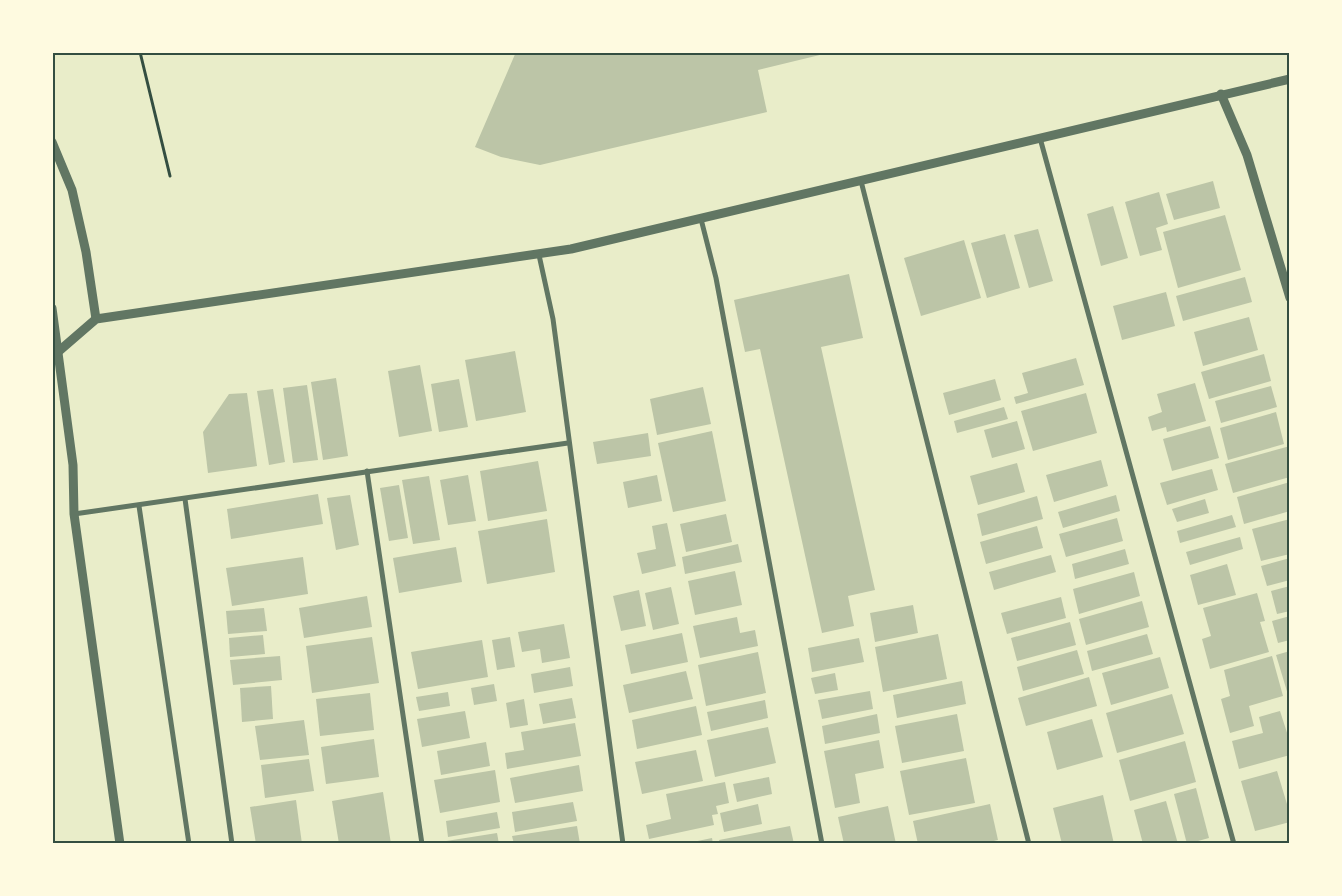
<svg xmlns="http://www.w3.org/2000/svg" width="1342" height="896" font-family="'Roboto Condensed',sans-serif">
<rect width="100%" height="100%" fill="#e9edc9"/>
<g fill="#bcc5a7">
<path d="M516,52h312v1l-70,17 9,42 -227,53 -39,-8 -26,-10z"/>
<path d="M1213,181l7,27 -46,12 -8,-26z"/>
<path d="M1159,192l9,32 -12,4 6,22 -22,6 -15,-54z"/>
<path d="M1113,206l15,52 -27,8 -14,-52z"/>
<path d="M1225,215l16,55 -63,18 -15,-56z"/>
<path d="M1038,229l15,52 -24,7 -15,-53z"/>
<path d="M1005,234l15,54 -33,10 -16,-55z"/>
<path d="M964,240l17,58 -60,18 -17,-58z"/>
<path d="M849,274l14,64 -42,9 54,243 -27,6 6,30 -32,7 -62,-284 -15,3 -11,-52z"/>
<path d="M1245,277l7,25 -69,19 -7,-25z"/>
<path d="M1166,292l9,34 -53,14 -9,-34z"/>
<path d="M1249,317l9,33 -55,16 -9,-34z"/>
<path d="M515,351l11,61 -50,9 -11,-61z"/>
<path d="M1264,354l7,27 -62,18 -8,-27z"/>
<path d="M1076,358l8,27 -68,19 -2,-7 14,-4 -6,-20z"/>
<path d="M420,365l12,66 -33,6 -11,-66z"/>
<path d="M336,378l12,78 -25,4 -12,-78z"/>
<path d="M459,379l9,48 -29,5 -8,-48z"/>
<path d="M995,379l6,21 -52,15 -6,-22z"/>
<path d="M1195,383l11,38 -39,11 -1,-5 -14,4 -4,-14 14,-5 -5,-18z"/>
<path d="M307,385l11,75 -25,3 -10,-75z"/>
<path d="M1271,386l6,21 -56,16 -6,-22z"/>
<path d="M703,387l8,37 -54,11 -7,-36z"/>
<path d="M273,389l12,73 -16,3 -12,-74z"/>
<path d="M247,393l10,73 -49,7 -5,-41 26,-38z"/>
<path d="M1086,393l11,40 -64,18 -12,-40z"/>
<path d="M1004,407l4,12 -51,14 -3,-12z"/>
<path d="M1276,412l8,32 -56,16 -8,-32z"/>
<path d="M1017,421l8,28 -33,9 -8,-28z"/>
<path d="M1210,426l9,32 -47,13 -9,-32z"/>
<path d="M712,431l14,70 -53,11 -15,-69z"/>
<path d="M648,433l3,23 -54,8 -4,-22z"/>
<path d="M1290,446v31l-57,16 -8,-29z"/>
<path d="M1101,460l7,26 -54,16 -8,-27z"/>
<path d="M538,461l9,50 -59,10 -8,-50z"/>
<path d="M1017,463l8,29 -47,13 -8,-29z"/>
<path d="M1212,469l6,21 -51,15 -7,-22z"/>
<path d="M468,475l8,46 -28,4 -8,-45z"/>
<path d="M657,475l5,26 -34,7 -5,-26z"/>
<path d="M429,476l11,64 -27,4 -11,-64z"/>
<path d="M1290,482v29l-46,13 -7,-27z"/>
<path d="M399,485l9,53 -19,3 -9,-53z"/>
<path d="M318,494l5,30 -92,15 -4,-30z"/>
<path d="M350,495l9,50 -23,5 -9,-52z"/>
<path d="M1116,495l4,16 -57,17 -5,-16z"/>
<path d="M1037,496l6,23 -61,17 -5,-22z"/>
<path d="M1205,499l4,14 -32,9 -5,-13z"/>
<path d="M726,514l6,28 -46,10 -6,-28z"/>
<path d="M1232,515l4,12 -56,16 -3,-12z"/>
<path d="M1117,518l6,23 -57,16 -7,-23z"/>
<path d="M547,519l8,53 -68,12 -9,-53z"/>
<path d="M1290,519v35l-29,7 -9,-32z"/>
<path d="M667,523l9,43 -34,8 -5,-21 19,-4 -4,-23z"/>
<path d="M1037,526l6,22 -57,16 -6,-22z"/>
<path d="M1240,537l3,12 -53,16 -4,-13z"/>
<path d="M738,544l4,18 -57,12 -3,-17z"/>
<path d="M456,547l6,35 -63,11 -6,-35z"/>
<path d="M1125,549l4,15 -54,15 -3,-15z"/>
<path d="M1051,555l5,17 -62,18 -5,-18z"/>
<path d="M303,557l5,37 -76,12 -6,-38z"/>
<path d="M1290,558v22l-23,6 -6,-20z"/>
<path d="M1227,564l9,31 -38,10 -8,-30z"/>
<path d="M735,571l7,34 -47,10 -7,-34z"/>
<path d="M1134,572l6,24 -61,18 -6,-25z"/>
<path d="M1290,586v25l-13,3 -6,-23z"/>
<path d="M671,587l8,37 -26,6 -8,-37z"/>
<path d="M639,590l7,36 -25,5 -8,-35z"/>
<path d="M1257,593l8,28 -5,1 9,30 -59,17 -8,-30 9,-3 -8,-28z"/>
<path d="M367,596l5,31 -68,11 -5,-30z"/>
<path d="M1061,597l5,21 -59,16 -6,-21z"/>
<path d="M1142,601l7,26 -63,18 -7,-26z"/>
<path d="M913,605l5,28 -43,9 -5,-29z"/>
<path d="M264,608l3,23 -39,3 -2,-23z"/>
<path d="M1290,616v24l-12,3 -6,-22z"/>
<path d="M737,617l3,16 15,-3 3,16 -58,12 -7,-32z"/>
<path d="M1070,622l6,23 -59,16 -6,-23z"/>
<path d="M564,624l6,34 -28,5 -2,-14 -18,3 -4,-20z"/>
<path d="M682,633l6,29 -57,12 -6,-29z"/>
<path d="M938,634l9,45 -64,13 -8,-45z"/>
<path d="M1147,634l6,20 -61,17 -5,-20z"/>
<path d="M263,635l2,19 -35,3 -1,-19z"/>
<path d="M372,637l7,46 -67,10 -6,-47z"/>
<path d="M510,637l5,30 -18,3 -5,-30z"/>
<path d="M859,638l5,24 -52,10 -4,-24z"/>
<path d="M482,640l6,37 -70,12 -7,-37z"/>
<path d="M1077,650l7,24 -61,17 -6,-24z"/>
<path d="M1290,651v47h-1l-13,-43z"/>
<path d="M758,652l8,41 -60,13 -8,-41z"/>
<path d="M280,656l2,24 -49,5 -3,-25z"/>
<path d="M1272,656l11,40 -34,10 5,20 -24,7 -9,-34 9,-3 -6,-26z"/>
<path d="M1160,657l9,31 -58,17 -9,-32z"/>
<path d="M570,667l3,19 -39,7 -3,-19z"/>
<path d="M686,671l7,28 -64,14 -6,-28z"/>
<path d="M835,673l3,17 -23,4 -4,-16z"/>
<path d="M1089,677l8,29 -71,20 -8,-28z"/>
<path d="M962,681l4,23 -69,14 -4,-23z"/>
<path d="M494,684l3,17 -23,4 -3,-17z"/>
<path d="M271,686l2,33 -31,3 -2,-34z"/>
<path d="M870,691l3,18 -51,10 -4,-19z"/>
<path d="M448,692l2,14 -31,5 -3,-14z"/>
<path d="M370,693l4,37 -54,6 -4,-37z"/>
<path d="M1172,694l12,40 -67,19 -11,-40z"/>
<path d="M572,698l4,20 -33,6 -4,-20z"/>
<path d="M524,699l4,26 -18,3 -4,-25z"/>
<path d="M765,700l3,18 -57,13 -4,-19z"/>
<path d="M696,706l6,29 -65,14 -5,-29z"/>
<path d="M465,711l5,27 -48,9 -5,-28z"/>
<path d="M1280,711l10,31v13l-51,14 -7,-28 31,-8 -4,-16z"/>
<path d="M877,714l3,19 -55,11 -3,-18z"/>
<path d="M957,714l7,37 -62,12 -7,-37z"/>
<path d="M1092,719l11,38 -46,13 -10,-38z"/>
<path d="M304,720l5,35 -49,5 -5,-34z"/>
<path d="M575,723l6,33 -74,13 -2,-16 19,-3 -3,-18z"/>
<path d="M768,727l8,36 -61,14 -8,-37z"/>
<path d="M374,739l5,38 -53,7 -5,-37z"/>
<path d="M879,740l5,28 -29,6 5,29 -25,5 -11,-57z"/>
<path d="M1185,741l11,41 -66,19 -11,-41z"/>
<path d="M486,742l4,24 -49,9 -4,-24z"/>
<path d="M696,750l7,31 -61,13 -7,-32z"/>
<path d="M966,758l9,45 -66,12 -9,-44z"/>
<path d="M309,759l5,32 -49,7 -4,-33z"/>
<path d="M579,765l4,26 -68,12 -5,-25z"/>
<path d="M495,770l5,32 -60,11 -6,-33z"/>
<path d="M1277,771l13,43v8l-35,9 -14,-50z"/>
<path d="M769,777l3,17 -35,8 -4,-18z"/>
<path d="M725,782l4,21 -13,3 2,8 -6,1 2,10 -65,14 -3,-14 25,-6 -5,-25z"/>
<path d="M1196,788l13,50 -22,6 -13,-50z"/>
<path d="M383,792l8,52h-52l-7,-43z"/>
<path d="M1103,795l11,49h-52l-9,-36z"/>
<path d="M296,800l6,44h-46l-6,-37z"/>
<path d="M1166,801l12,43h-35l-9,-34z"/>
<path d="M573,802l4,19 -62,11 -3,-20z"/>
<path d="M758,804l4,20 -38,8 -4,-19z"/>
<path d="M990,804l8,36 -17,4h-63l-5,-23z"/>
<path d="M888,806l8,38h-52l-6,-27z"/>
<path d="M497,812l3,16 -52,9 -2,-16z"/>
<path d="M577,826l3,18h-66l-2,-8z"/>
<path d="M790,826l4,18h-74l-1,-4z"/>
<path d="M497,833l2,11h-59v-2z"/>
<path d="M712,838l1,6h-24l-1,-1z"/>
</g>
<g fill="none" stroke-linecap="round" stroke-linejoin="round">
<path stroke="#344e41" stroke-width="3" d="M140,52l30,124"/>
<g stroke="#617663" stroke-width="5">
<path d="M1040,138l194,706"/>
<path d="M861,181l168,663"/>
<path d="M701,219l15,59 106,566"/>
<path d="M539,255l14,64 70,525"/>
<path d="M367,471l55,373"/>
<path d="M185,499l47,345"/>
<path d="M139,506l50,338"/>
<path d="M74,514l494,-71"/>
</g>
<g stroke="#617663" stroke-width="9">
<path d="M1221,94l26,61 43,143"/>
<path d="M52,142l20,48 14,62 10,67"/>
<path d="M52,308l21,157 1,49 46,330"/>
<path d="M59,351l37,-32 475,-70 719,-170"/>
</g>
</g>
<rect width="1342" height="896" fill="none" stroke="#fefae0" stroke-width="108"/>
<rect x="54" y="54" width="1234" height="788" fill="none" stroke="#344e41" stroke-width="2"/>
</svg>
